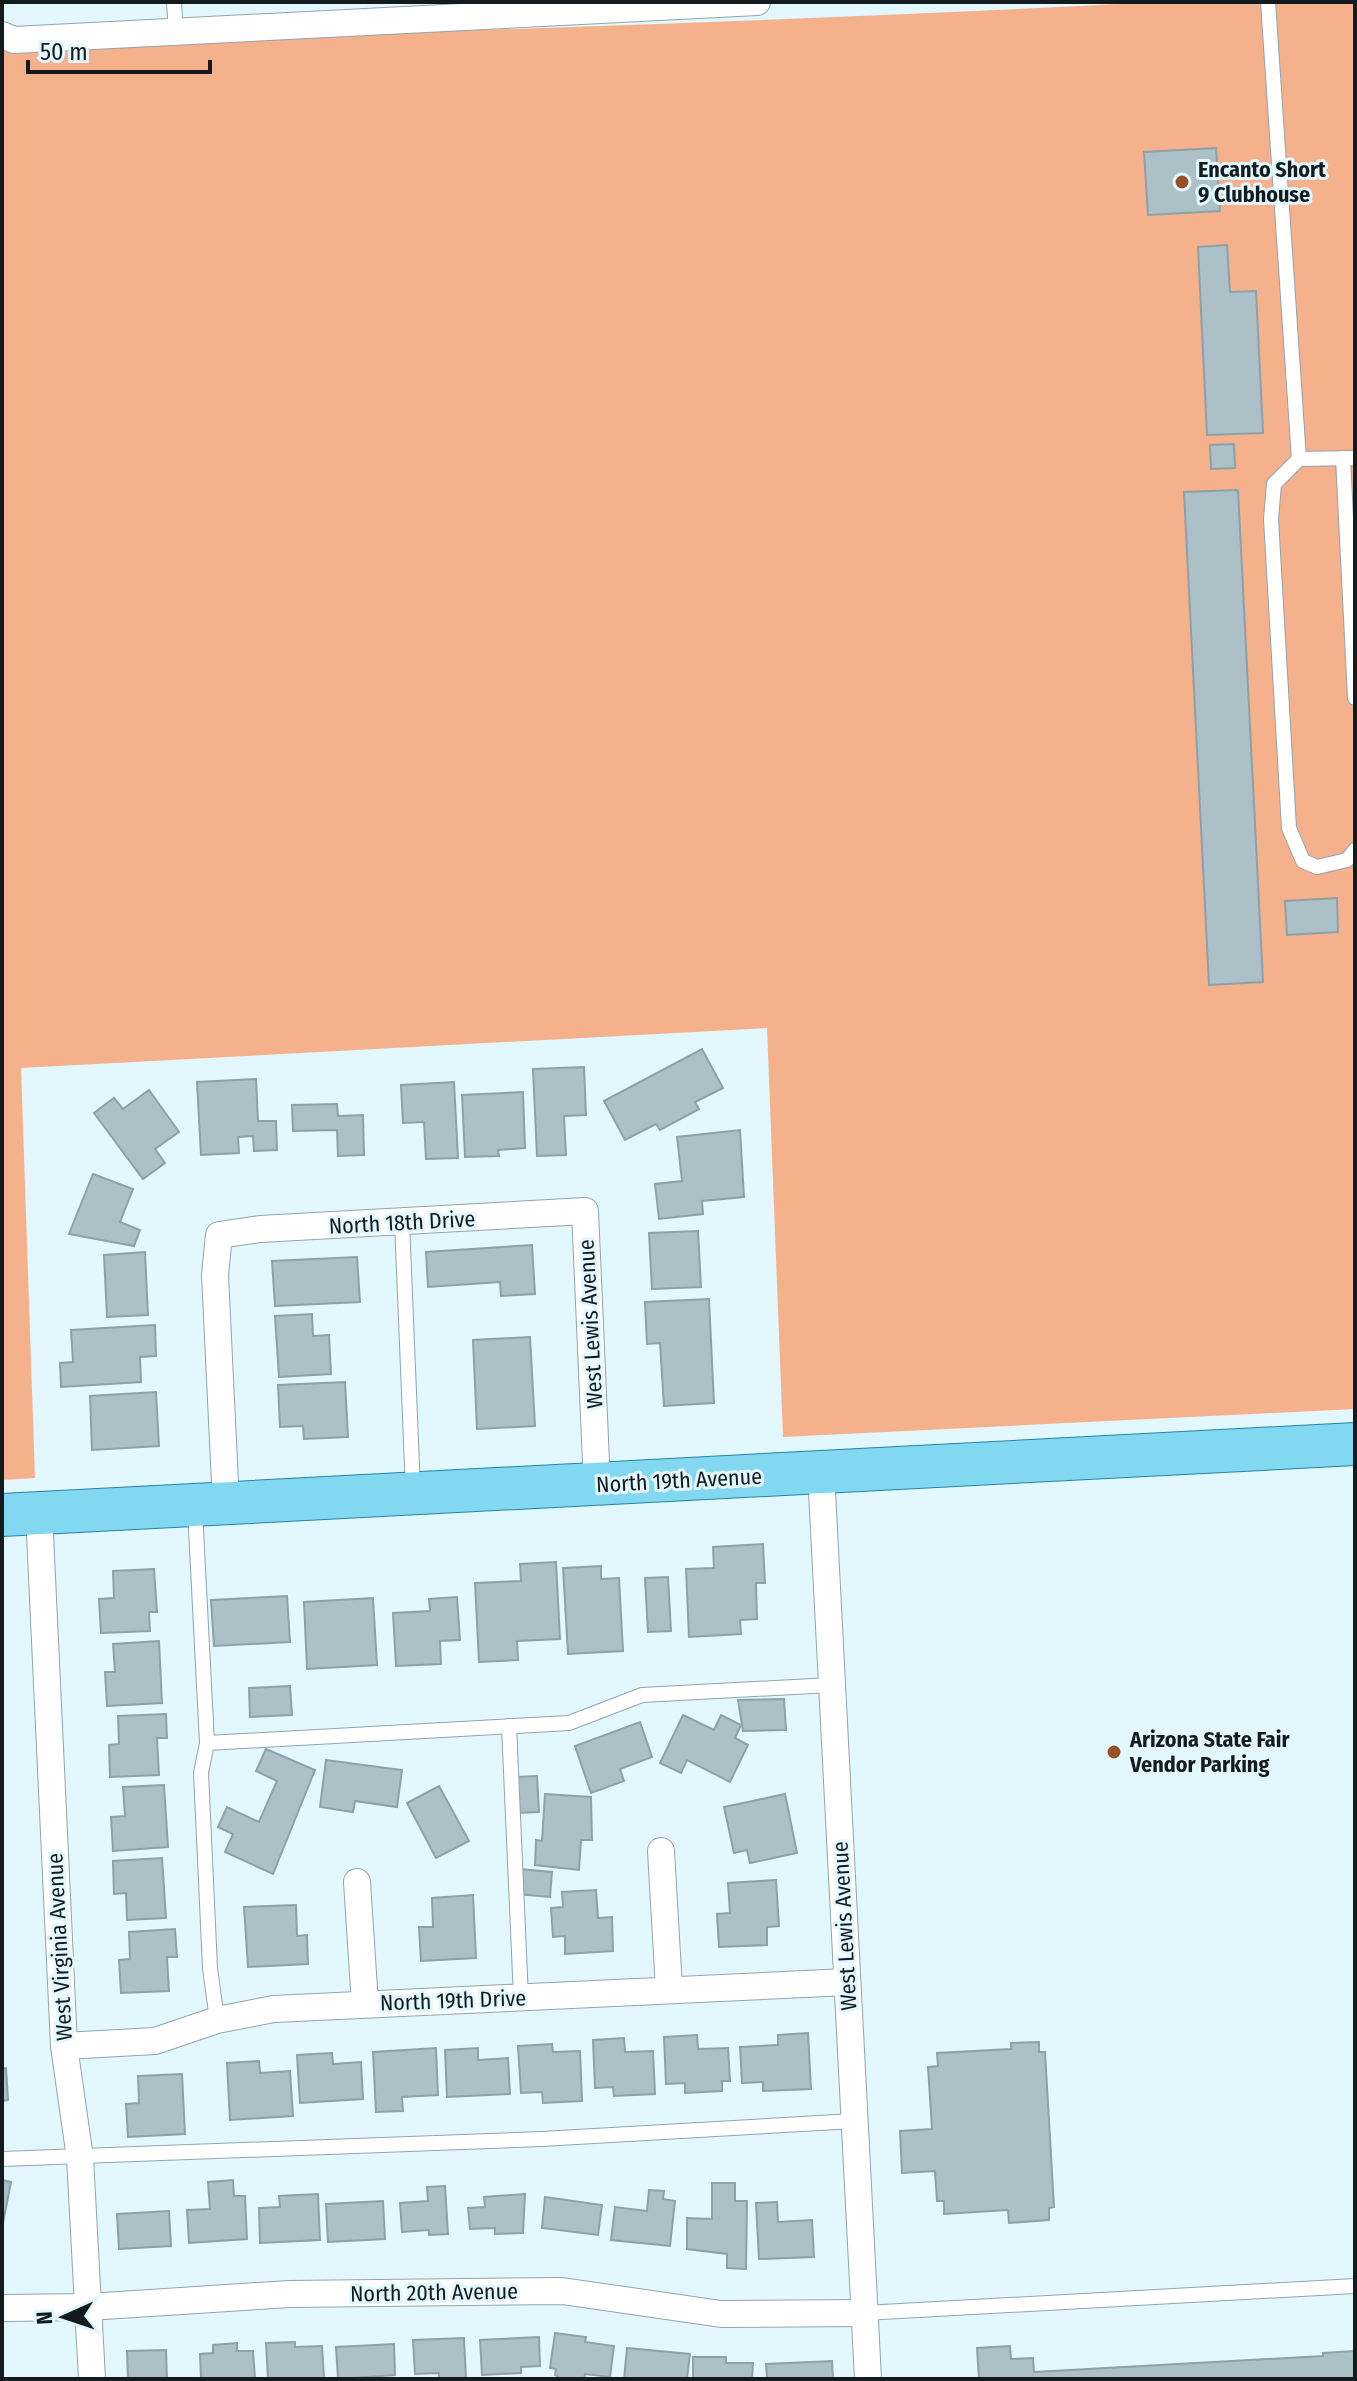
<svg xmlns="http://www.w3.org/2000/svg" width="1357" height="2381" font-family="'Fira Sans Condensed',sans-serif">
<rect width="100%" height="100%" fill="#e3f7ff"/>
<path fill="#f5b18c" d="M1154,2h201v1407l-572,28 -16,-409 -746,40 14,410 -33,2v-1433c384,-15 768,-24 1152,-45z"/>
<g fill="#acc0c7" stroke="#8ea0a8" stroke-width="2">
<path d="M1216,148l4,63 -72,4 -4,-63z"/>
<path d="M1227,245l3,47 26,-1 7,142 -56,2 -9,-188z"/>
<path d="M1234,444l1,24 -24,1 -1,-24z"/>
<path d="M1238,490l25,492 -54,3 -25,-493z"/>
<path d="M1337,898l1,34 -51,3 -2,-34z"/>
<path d="M702,1049l21,39 -28,14 4,7 -39,21 -4,-6 -31,16 -21,-39z"/>
<path d="M584,1067l2,48 -22,1 2,39 -29,1 -4,-87z"/>
<path d="M256,1079l2,42h18l1,29 -23,1 -1,-15 -15,1 1,16 -38,2 -4,-73z"/>
<path d="M454,1082l4,76 -32,1 -2,-37 -21,1 -2,-38z"/>
<path d="M149,1090l30,42 -24,17 10,14 -22,16 -49,-66 20,-15 9,11z"/>
<path d="M523,1092l2,56 -27,2 1,6 -34,1 -3,-62z"/>
<path d="M337,1104l1,12 25,-1 1,40 -26,1 -1,-26 -44,1 -1,-26z"/>
<path d="M740,1130l4,67 -42,4 1,13 -44,5 -4,-35 27,-3 -5,-44z"/>
<path d="M93,1174l40,15 -13,33 20,8 -6,16 -65,-12z"/>
<path d="M698,1231l3,56 -49,2 -3,-56z"/>
<path d="M532,1245l3,49 -34,2 -1,-14 -72,5 -2,-35z"/>
<path d="M145,1252l3,63 -41,2 -3,-62z"/>
<path d="M357,1257l3,45 -85,4 -3,-45z"/>
<path d="M709,1299l5,104 -50,3 -4,-63 -13,1 -2,-42z"/>
<path d="M312,1314l1,22 16,-1 2,39 -52,3 -4,-61z"/>
<path d="M155,1325l1,31 -16,1 1,25 -80,5 -1,-24 13,-1 -2,-32z"/>
<path d="M530,1337l5,89 -58,3 -4,-89z"/>
<path d="M345,1382l3,55 -44,2 -1,-13 -23,1 -2,-42z"/>
<path d="M156,1392l3,54 -67,4 -2,-54z"/>
<path d="M763,1544l2,39h-9l1,36 -17,1 1,14 -52,3 -3,-68 28,-1 -1,-21z"/>
<path d="M556,1562l4,77 -43,2 1,19 -39,2 -4,-79 46,-2 -1,-17z"/>
<path d="M601,1566v13l18,-1 4,73 -55,3 -5,-86z"/>
<path d="M154,1569l3,43h-8l1,19 -49,2 -2,-34 15,-1 -1,-27z"/>
<path d="M668,1577l3,54 -23,1 -3,-54z"/>
<path d="M287,1596l3,46 -76,4 -3,-46z"/>
<path d="M457,1597l3,43 -20,1 1,23 -45,2 -3,-53 37,-2 -1,-12z"/>
<path d="M373,1598l4,67 -70,4 -3,-67z"/>
<path d="M159,1641l3,62 -55,3 -2,-34h10l-2,-28z"/>
<path d="M290,1686l2,29 -42,2 -1,-29z"/>
<path d="M784,1699l2,31 -43,1 -5,-31z"/>
<path d="M166,1714l1,24h-10l2,37 -49,2 -1,-32 10,-1 -1,-28z"/>
<path d="M683,1715l31,15 7,-15 20,10 -6,13 13,7 -18,37 -43,-22 -6,13 -21,-10z"/>
<path d="M640,1722l12,35 -32,12 4,12 -33,12 -16,-47z"/>
<path d="M266,1749l49,21 -42,104 -48,-22 8,-18 -15,-7 9,-20 32,15 18,-41 -21,-10z"/>
<path d="M326,1760l76,10 -5,37 -42,-6 -2,11 -33,-5z"/>
<path d="M537,1776l2,36 -23,1 -2,-36z"/>
<path d="M164,1785l4,62 -55,4 -2,-34 14,-1 -2,-29z"/>
<path d="M439,1786l30,55 -33,17 -29,-55z"/>
<path d="M545,1794l46,3 1,43h-11l-2,30 -44,-5 1,-25 6,1z"/>
<path d="M785,1794l12,59 -47,10 -3,-13 -13,3 -10,-46z"/>
<path d="M162,1858l4,60 -39,2 -1,-27 -12,1 -1,-33z"/>
<path d="M520,1869l32,3 -2,25 -33,-3z"/>
<path d="M776,1880l3,46 -12,1v18l-48,2 -2,-33 13,-1 -2,-30z"/>
<path d="M596,1890l2,28 14,-1 1,34 -48,3v-18l-12,1 -2,-29 12,-1 -1,-15z"/>
<path d="M473,1895l3,63 -55,3 -2,-34h14l-1,-29z"/>
<path d="M296,1905l1,31 10,-1 1,29 -60,3 -4,-60z"/>
<path d="M175,1929l2,28h-10l2,34 -48,2 -2,-33 11,-1 -1,-27z"/>
<path d="M808,2033l3,56 -48,2v-9l-21,1 -2,-36 38,-2v-10z"/>
<path d="M697,2035l1,14 30,-1 2,33h-8v10l-37,2v-10l-19,1 -2,-47z"/>
<path d="M624,2038l1,14 28,-1 2,43 -41,2 -1,-9 -18,1 -2,-48z"/>
<path d="M1039,2042v10h6l9,155 -5,1v12l-40,3 -1,-13 -64,4v-13h-7l-2,-30 -33,2 -2,-42 32,-2 -4,-62 10,-1 -1,-13 74,-4v-6z"/>
<path d="M552,2044l1,8 27,-1 2,50 -39,2 -1,-11 -21,1 -3,-47z"/>
<path d="M436,2048l2,47 -36,2 1,14 -27,1 -3,-60z"/>
<path d="M478,2048v12l30,-2 2,36 -63,3 -2,-47z"/>
<path d="M332,2053l1,11 28,-2 2,37 -63,4 -3,-48z"/>
<path d="M259,2061l1,12 30,-2 3,45 -63,4 -3,-57z"/>
<path d="M6,2068l2,32 -6,1v-32z"/>
<path d="M182,2074l3,60 -57,3 -2,-33 13,-1 -1,-27z"/>
<path d="M2,2180l9,2 -9,46z"/>
<path d="M233,2180l1,16h11l2,43 -58,4 -2,-33 23,-1 -2,-27z"/>
<path d="M712,2183h23v18h12l-1,68 -19,-1v-14l-40,-5v-31l25,1z"/>
<path d="M445,2186l3,48 -19,1v-5l-27,2 -2,-29 28,-2 -1,-14z"/>
<path d="M649,2190l15,1 -1,8 12,2 -5,45 -59,-6 4,-33 32,4z"/>
<path d="M318,2194l2,46 -60,3 -1,-35 21,-1 -1,-11z"/>
<path d="M525,2194l-2,39 -28,1v-6l-25,1 -2,-21 17,-1 -1,-10z"/>
<path d="M545,2197l57,8 -4,30 -56,-7z"/>
<path d="M383,2201l2,38 -57,3 -2,-38z"/>
<path d="M777,2202l1,20 34,-2 2,37 -55,2 -3,-56z"/>
<path d="M169,2211l2,35 -52,3 -2,-35z"/>
<path d="M555,2333l31,4 -1,5 29,4 -4,31 -25,-3 -1,5h-22l-7,-4 1,-6 -6,-1z"/>
<path d="M539,2337l1,29 -19,1v6l-39,2 -2,-35z"/>
<path d="M464,2338l2,41h-27v-6l-24,1 -2,-34z"/>
<path d="M295,2342v5l27,-1 2,32 -56,1 -2,-36z"/>
<path d="M237,2343v8h16l2,28h-54l-1,-25 13,-1v-8z"/>
<path d="M394,2344l1,31 -57,4 -2,-32z"/>
<path d="M1010,2346l1,13 22,-1 1,14 289,-16v-3l32,-2v28h-376l-2,-31z"/>
<path d="M627,2348l63,6 -3,25h-63z"/>
<path d="M166,2350l1,29h-39l-1,-28z"/>
<path d="M693,2357h33v6h27l-1,16h-59z"/>
<path d="M832,2361l1,18h-66l-1,-15z"/>
</g>
<g fill="none" stroke-linecap="round" stroke-linejoin="round">
<g stroke="#92a4ac" stroke-width="16">
<g id="service">
<path d="M174,2l2,31"/>
<path d="M1268,2l31,457 56,-1"/>
<path d="M1343,458l12,240"/>
<path d="M1299,459l-25,25 -3,35 18,309 14,33 14,6 30,-7 8,-10"/>
<path d="M402,1222l11,268"/>
<path d="M195,1510l12,233 -6,30 9,195 7,52"/>
<path d="M509,1726l12,272"/>
<path d="M207,1743l362,-20 73,-28 189,-10"/>
<path d="M2,2159l540,-20 312,-18"/>
<path d="M864,2313l491,-27"/>
</g>
</g>
<g stroke="#92a4ac" stroke-width="28">
<g id="minor">
<path d="M2,35l12,5 743,-38"/>
<path d="M821,1472l47,907"/>
<path d="M226,1504l-11,-229 4,-40 41,-6 325,-18 12,274"/>
<path d="M39,1513l25,533 16,112 12,221"/>
<path d="M661,1851l8,138"/>
<path d="M357,1882l8,122"/>
<path d="M64,2046l91,-5 62,-21 57,-11 573,-27"/>
<path d="M2,2308l86,-1 201,-13 273,-3 159,23 143,-1"/>
</g>
</g>
<g stroke="#2685a1" stroke-width="44">
<path id="primary" d="M2,1515l1353,-71"/>
</g>
<use href="#service" stroke="#fff" stroke-width="14"/>
<use href="#minor" stroke="#fff" stroke-width="26"/>
<use href="#primary" stroke="#83d8f1" stroke-width="42"/>
</g>
<g fill="#975128" stroke="#e3f7ff" stroke-width="3">
<circle cx="1182" cy="182" r="8"/>
<circle cx="1114" cy="1752" r="8"/>
</g>
<g text-anchor="middle" stroke-width="6" stroke-linejoin="round" paint-order="stroke">
<g font-size="22" font-weight="bold" fill="#141b1e" stroke="#e3f7ff" text-anchor="start">
<text x="1198" y="177">Encanto Short<tspan x="1198" dy="25">9 Clubhouse</tspan></text>
<text x="1130" y="1747">Arizona State Fair<tspan x="1130" dy="25">Vendor Parking</tspan></text>
</g>
<g font-size="22" fill="#141b1e" stroke="#e3f7ff">
<text transform="translate(402 1222) rotate(-3)" y="8">North 18th Drive</text>
<text transform="translate(590 1324) rotate(-93)" y="8">West Lewis Avenue</text>
<text transform="translate(679 1480) rotate(-3)" y="8">North 19th Avenue</text>
<text transform="translate(844 1926) rotate(-93)" y="8">West Lewis Avenue</text>
<text transform="translate(59 1947) rotate(-93)" y="8">West Virginia Avenue</text>
<text transform="translate(453 2000) rotate(-2)" y="8">North 19th Drive</text>
<text transform="translate(434 2292) rotate(-1)" y="8">North 20th Avenue</text>
</g>
</g>
<rect width="1357" height="2381" fill="none" stroke="#141b1e" stroke-width="8"/>
<g transform="translate(64 2317) rotate(267)" stroke="#e3f7ff" stroke-width="6" paint-order="stroke">
<path d="M0-6L14 30L0 20L-14 30Z" fill="#141b1e"/>
<text y="-12" font-size="22" font-weight="bold" text-anchor="middle" fill="#141b1e">N</text>
</g>
<path d="M28 60v12h182v-12" fill="none" stroke="#141b1e" stroke-width="4"/>
<text x="40" y="60" font-size="24" fill="#141b1e" stroke="#e3f7ff" stroke-width="6" paint-order="stroke">50 m</text>
</svg>
